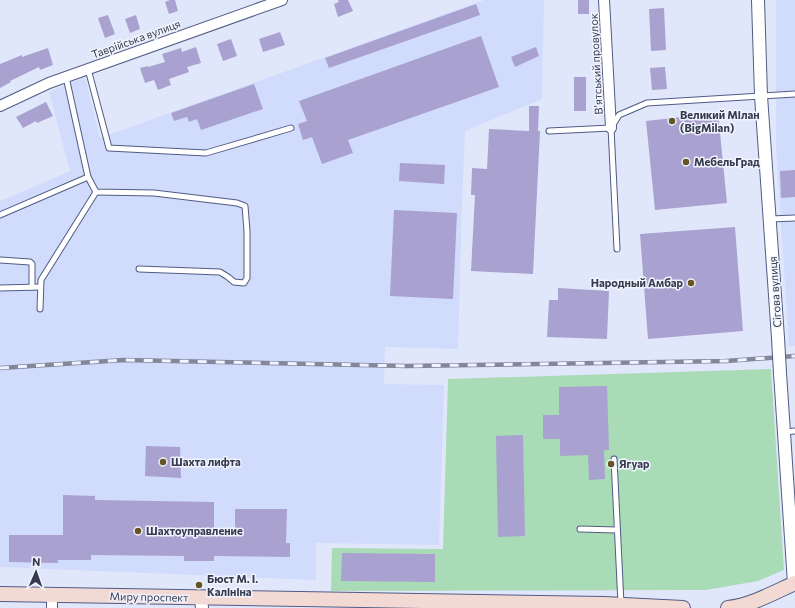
<svg xmlns="http://www.w3.org/2000/svg" width="795" height="608" font-family="Commissioner,sans-serif">
<rect width="100%" height="100%" fill="#e1e7fa"/>
<g fill="#d1dbfc">
<path d="M484,0h60l-2,99 -77,32 -3,73 -4,145 -73,-2 -1,37 60,1 -5,160 -123,-2v37l-316,-13v-366l70,-30 -21,-79 36,-15 15,61z"/>
<path d="M776,0h19v346h-6l-13,-200z"/>
</g>
<path fill="#aadbb7" d="M771,369l13,201 -26,11 -52,9 -375,1 1,-43 111,1 5,-170z"/>
<g fill="#a9a1d0">
<path d="M170,0h5l3,11 -9,3 -4,-12z"/>
<path d="M338,0h10l5,11 -15,6 -4,-13 5,-2z"/>
<rect x="578" y="0" width="11" height="14"/>
<path d="M476,4l4,11 -151,53 -4,-10z"/>
<path d="M664,8l2,42 -15,1 -2,-42z"/>
<path d="M108,15l7,19 -10,4 -7,-20z"/>
<path d="M136,15l4,14 -10,4 -5,-14z"/>
<path d="M280,32l5,13 -22,7 -4,-13z"/>
<path d="M481,36l18,51 -151,53 5,13 -31,11 -10,-27 -9,3 -5,-16 9,-3 -8,-20z"/>
<path d="M231,39l6,17 -14,5 -6,-17z"/>
<path d="M196,47l5,16 -14,4 2,5 -20,7 2,6 -13,5 -4,-10 -9,3 -5,-15 8,-2v1l17,-5 -3,-8 19,-6 1,4z"/>
<path d="M536,47l3,9 -24,11 -4,-10z"/>
<path d="M48,48l5,17 -13,5 -1,-3 -29,14 1,1 -11,6v-24l22,-9v2z"/>
<path d="M665,67l2,22 -15,1 -2,-22z"/>
<rect x="574" y="77" width="12" height="34"/>
<path d="M254,84l9,25 -62,21 -4,-11 -8,3 -2,-5 -13,4 -3,-8z"/>
<path d="M46,102l7,14 -16,7 -1,-2 -13,7 -7,-11z"/>
<path d="M529,106h10l-1,25h2l-7,143 -62,-3 4,-76h-4l1,-27 15,1 2,-40 40,2z"/>
<path d="M718,113l9,90 -72,7 -9,-89z"/>
<path d="M400,163l45,2 -1,19 -45,-3z"/>
<path d="M795,170v27l-14,1 -1,-27z"/>
<path d="M394,210l63,3 -4,86 -63,-3z"/>
<path d="M735,227l8,104 -95,8 -8,-105z"/>
<path d="M558,288l51,3 -2,48 -60,-2 2,-37h9z"/>
<path d="M607,386l2,64h-5l1,29 -16,1 -1,-25 -28,1v-17h-17v-24h16v-28z"/>
<path d="M523,435l2,101 -27,1 -2,-101z"/>
<path d="M146,446l34,1 1,31 -36,-2z"/>
<path d="M63,495l32,1v4l119,2v31l21,1v-25h52l-1,34h4v14l-76,-1v5h-30v-5l-93,-1v5h-33v3l-49,-1v-27h54z"/>
<path d="M342,553l93,1v28l-94,-1z"/>
</g>
<g fill="none" stroke-linecap="round" stroke-linejoin="round">
<g stroke="#515c85" stroke-width="7">
<g id="service">
<path d="M88,69l21,79 97,5 85,-25"/>
<path d="M66,77l22,100 8,15 58,1 83,10 8,3 2,25v47l-3,5 -10,-1 -6,-5 -8,-5 -81,-3"/>
<path d="M611,128l6,121"/>
<path d="M549,131l62,-3 8,-13 28,-12 114,-7 34,-2"/>
<path d="M0,215l88,-38"/>
<path d="M770,219l25,-1"/>
<path d="M0,260l30,2 2,2v23"/>
<path d="M0,288l40,-1"/>
<path d="M40,309l1,-29 55,-88"/>
<path d="M784,432l11,-1"/>
<path d="M614,459l7,145"/>
<path d="M580,529l37,1"/>
</g>
</g>
<g stroke="#515c85" stroke-width="12">
<g id="minor">
<path d="M604,0l7,128"/>
<path d="M0,106l49,-23 233,-83"/>
<path d="M52,595v13"/>
</g>
</g>
<g stroke="#515c85" stroke-width="14">
<g id="tertiary">
<path d="M758,0l3,96 17,242"/>
<path d="M780,373l14,210"/>
<path d="M201,598l1,10"/>
</g>
</g>
<g stroke="#515c85" stroke-width="16">
<g id="secondary">
<path d="M0,594l604,10 79,4"/>
<path d="M728,608c24,-3 45,-15 67,-25"/>
</g>
</g>
<use href="#service" stroke="#fff" stroke-width="5"/>
<use href="#minor" stroke="#fff" stroke-width="10"/>
<use href="#tertiary" stroke="#fff" stroke-width="12"/>
<use href="#secondary" stroke="#f3d9d4" stroke-width="14"/>
<g stroke="#82879b" stroke-width="4.5">
<path id="rail" d="M0,368l124,-8 283,6 319,-5 69,-5"/>
</g>
<use href="#rail" stroke="#f1f4fe" stroke-width="3" stroke-dasharray="9" stroke-linecap="butt"/>
<g stroke="#515c85" stroke-width="14" stroke-linecap="butt">
<path id="tertiary-bridge" d="M778,338l2,35"/>
</g>
<use href="#tertiary-bridge" stroke="#fff" stroke-width="12"/>
</g>
<g fill="#645522" stroke="#f1f4fe" stroke-width="1.5">
<circle cx="672" cy="121" r="4"/>
<circle cx="686" cy="162" r="4"/>
<circle cx="691" cy="283" r="4"/>
<circle cx="163" cy="462" r="4"/>
<circle cx="611" cy="464" r="4"/>
<circle cx="138" cy="531" r="4"/>
<circle cx="199" cy="585" r="4"/>
</g>
<g text-anchor="middle" stroke-width="3" stroke-linejoin="round" paint-order="stroke">
<g font-size="11" fill="#353a4e" stroke="#f1f4fe">
<text transform="translate(136 39) rotate(-20)" y="4">Таврійська вулиця</text>
<text transform="translate(596 64) rotate(-93)" y="4">В’ятський провулок</text>
<text transform="translate(775 292) rotate(-94)" y="4">Сігова вулиця</text>
<text transform="translate(149 597) rotate(1)" y="4">Миру проспект</text>
</g>
<g font-size="11" font-weight="bold" fill="#353a4e" stroke="#f1f4fe" text-anchor="start">
<text x="680" y="119">Великий Мілан<tspan x="680" dy="13">(BigMilan)</tspan></text>
<text x="694" y="166">МебельГрад</text>
<text x="683" y="287" text-anchor="end">Народный Амбар</text>
<text x="171" y="466">Шахта лифта</text>
<text x="619" y="468">Ягуар</text>
<text x="146" y="535">Шахтоуправление</text>
<text x="207" y="583">Бюст М. І.<tspan x="207" dy="13">Калініна</tspan></text>
</g>
</g>
<g transform="translate(36 572) rotate(2)" stroke="#f1f4fe" stroke-width="3" paint-order="stroke">
<path d="M0-3L7 15L0 10L-7 15Z" fill="#353a4e"/>
<text y="-6" font-size="11" font-weight="bold" text-anchor="middle" fill="#353a4e">N</text>
</g>
</svg>
